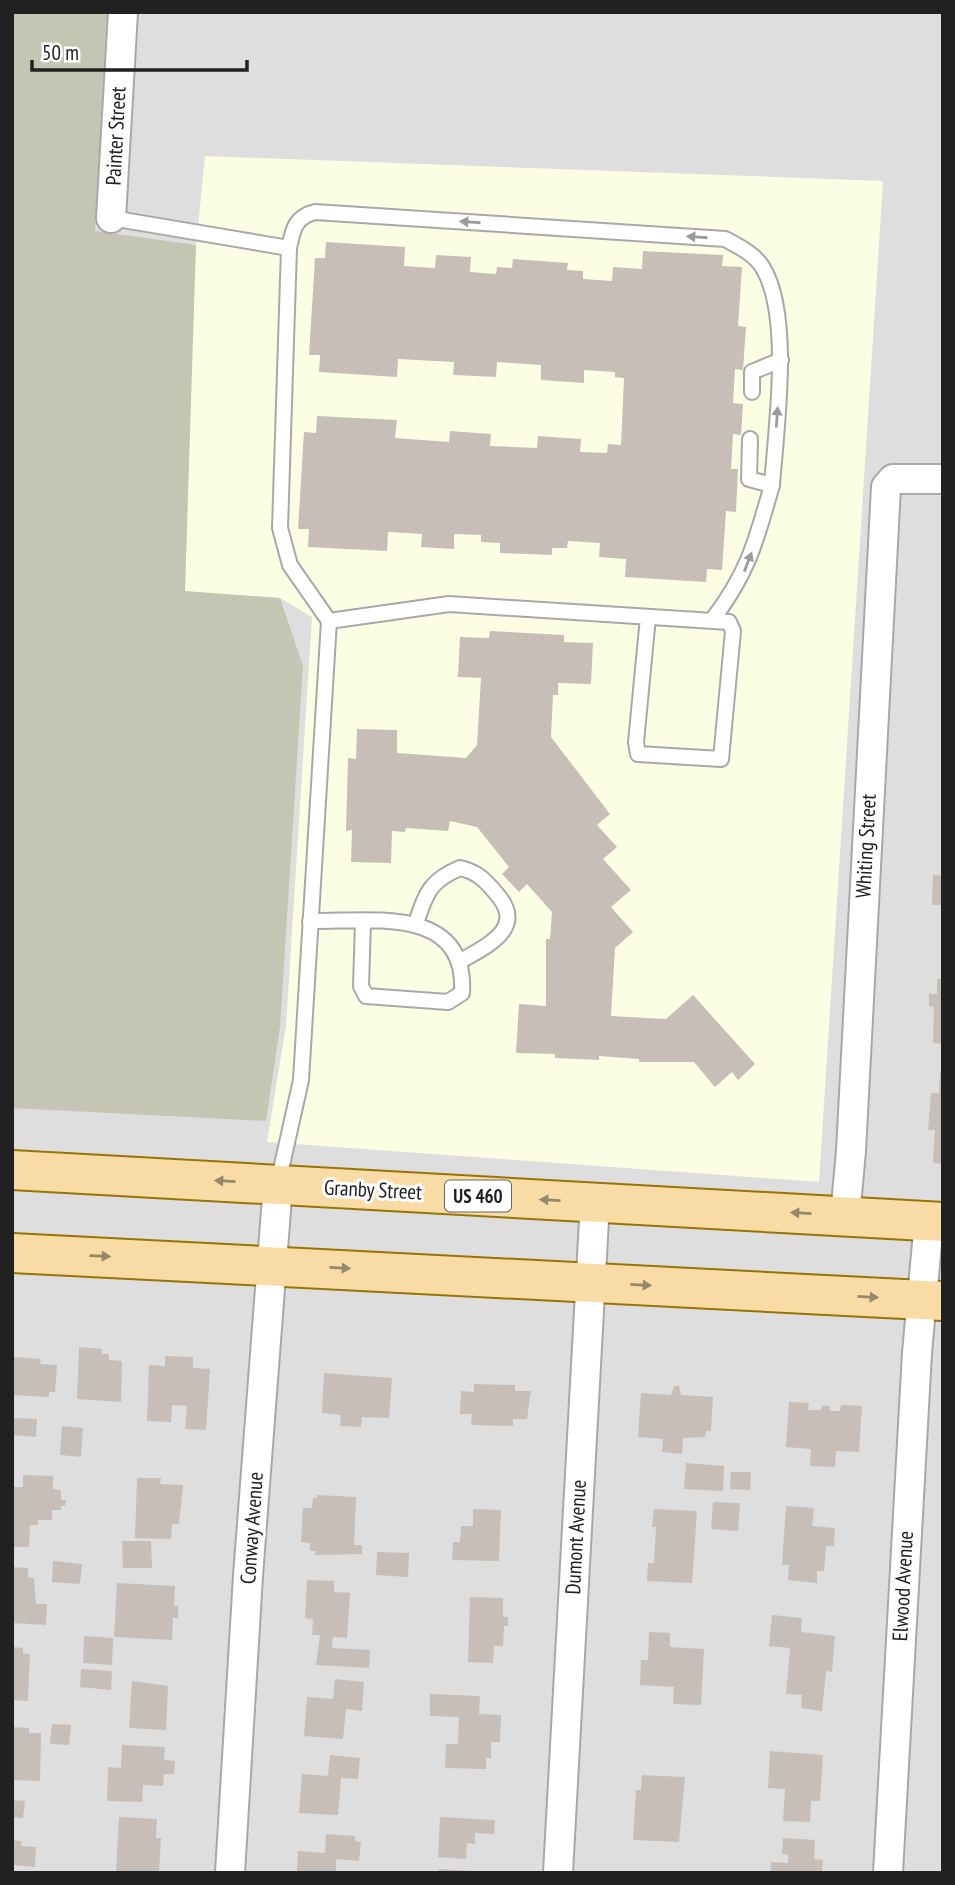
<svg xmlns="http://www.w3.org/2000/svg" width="955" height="1885" font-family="'PT Sans Narrow',sans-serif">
<rect width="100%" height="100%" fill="#f1efe8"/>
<rect fill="#dfdede" x="12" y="12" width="931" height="1861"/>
<path fill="#fcfee4" d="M205,156l678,25 -64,1001 -552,-40 19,-116 26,-409 -32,-19 -95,-6 9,-325z"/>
<path fill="#c4c6b3" d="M12,12h95l-12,219 101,14 -11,346 95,7 23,68 -23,361 -14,94 -254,-13z"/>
<g fill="#c6beb7">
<path d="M326,242l79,5 -1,19 31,2 1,-13 35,2 -1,15 26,2 1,-7 15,1 1,-9 55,4 -1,7 16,1v8l29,2 1,-14 29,2 1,-18 80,4 -1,11 20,1 -4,59 8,1 -3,43 -8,-1 -2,34 10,1 -2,31 -8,-1 -2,35h7l-2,43 -10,-1 -4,59 -15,-1 -1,13 -81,-5 1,-18 -27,-2 1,-14 -32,-2 -1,7h-15v7l-52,-2v-10l-19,-1v-7l-27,-1v15l-33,-2 1,-13 -34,-2 -1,19 -79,-4 1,-18h-11l6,-97 12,1 1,-17 80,4 -2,18 54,4 1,-11 41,3 -1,12 47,2 1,-12 43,3 -1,13 27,1 1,-9 13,1 3,-67 -9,-1v-5l-31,-2v13l-43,-3v-15l-44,-3 -1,15 -43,-2 1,-13 -56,-3 -1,18 -78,-5 1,-17h-11l6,-97h10z"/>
<path d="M490,631l74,4v7l29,1 -2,41 -33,-1v12h-5l-2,42 59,77 -13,11 20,22 -14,12 28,31 -20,17 22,25 -18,16 -4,68 55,3 27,-24 62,69 -17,16 -6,-8 -17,15 -21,-25h-55v-3l-40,-3v4l-44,-2v-4l-39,-1 3,-49 27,2v-67h4l2,-27 -25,-28 -8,8 -17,-18 7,-7 -32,-40 -27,-6 -2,10 -42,-3 -1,4 -13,-1 -1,32 -40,-1 1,-32 -6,1 2,-73 8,1 1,-30 40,1v23l69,5 11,-13 4,-67 -23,-1 2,-40 29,1z"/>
<path d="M933,875l10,1v29h-11z"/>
<path d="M937,979h6v65l-10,-1 1,-36 -5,-1v-12h8z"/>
<path d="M940,1072l3,1v91l-10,-1 2,-33h-7l3,-37h8z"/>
<path d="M79,1347l23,2v5h7v6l13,1 -1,41 -44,-3z"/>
<path d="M165,1356l28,1v11l17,1 -4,61 -21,-1 2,-23 -15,-1 -1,17 -24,-1 2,-56 16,1z"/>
<path d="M12,1357l29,2 -1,5 17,1 -2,27h-6v5l-37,-2z"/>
<path d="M324,1373l68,5 -3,40 -27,-1 -1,10 -21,-1 1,-11 -19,-2z"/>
<path d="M474,1384l41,1v6h16l-4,28h-14v7l-42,-1 1,-11h-12l1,-23 13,1z"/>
<path d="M674,1386h5l2,9 32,2 -2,34h-5l-1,6 -22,1 -1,16 -20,-2 1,-13 -25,-2 3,-44 30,2z"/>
<path d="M789,1402l20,1 -1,7h13l1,-4h8v5h10l1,-6 21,1 -3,46 -23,-1 -1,16 -25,-1 1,-17 -25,-2z"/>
<path d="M12,1418l25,1 -1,18 -24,-2z"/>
<path d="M62,1426l21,2 -2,29 -21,-2z"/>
<path d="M686,1463l38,3 -1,25 -39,-2z"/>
<path d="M731,1472h20l-1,18 -20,-1z"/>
<path d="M23,1475l30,1v13l8,1v10h5l-1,6h-4v4h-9v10h-14v5h-8l-1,22h-17v-60h11z"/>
<path d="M137,1478h24l-1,6 23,1 -4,39h-7l-1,15 -36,-1z"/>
<path d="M317,1495l39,2 -2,48h8v9l-47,1 1,-4h-6v-8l-9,-1 2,-34h9l1,-10h4z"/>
<path d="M713,1502l27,1 -2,28 -27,-2z"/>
<path d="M786,1506l28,2 -2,18 23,2 -1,18h-8l-2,25h-7v12l-29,-3 1,-15h-7z"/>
<path d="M473,1509l28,1 -2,51 -47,-1 1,-18h7l1,-16h12z"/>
<path d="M654,1509l43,2 -5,72 -45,-2 1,-18h6l2,-36h-4z"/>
<path d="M122,1541h29l1,27h-29z"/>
<path d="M377,1552l32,1 -1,24 -32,-2z"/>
<path d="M53,1561l29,3 -2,20 -28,-2z"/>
<path d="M12,1567l16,1v9l6,1 2,26h11l-1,21 -34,-2z"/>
<path d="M307,1580l27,1v11l16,1 -3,45 -14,-1 -1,11 38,2 -1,18 -53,-3 4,-30h-8l1,-16 -8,-1z"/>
<path d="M117,1583l58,3 -1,20h4v12h-5l-1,22 -58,-3z"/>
<path d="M470,1597l33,1v19h5v9h-4l-1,20h-9l-1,17 -25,-1z"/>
<path d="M772,1615l30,3 -1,14 34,4 -3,36 -6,-1 -4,40 -21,-3 1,-13 -16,-1 4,-46 -21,-2z"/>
<path d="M649,1632l21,1v14l34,2 -3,56 -28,-1 1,-17 -34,-2 1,-25h7z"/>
<path d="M84,1636l29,2 -1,27 -29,-2z"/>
<path d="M12,1647l11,1v6h7l-2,47 -16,-1z"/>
<path d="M81,1669l31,2 -1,19 -31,-3z"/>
<path d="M335,1679l29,3 -2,29 -16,-2 -3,30 -39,-3 3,-39 26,2z"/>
<path d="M132,1681l36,5 -2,44 -37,-2z"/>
<path d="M430,1694l50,2 -1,18 22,1 -1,27h-9v16h-5v11l-41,-1 1,-24h12l1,-27 -29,-1z"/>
<path d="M52,1724l19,1 -2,20 -19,-1z"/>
<path d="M12,1727l17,1v5h12l-1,48 -28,-1z"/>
<path d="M122,1745l43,2 -1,13 11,1 -1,13h-10l-1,12 -20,-1 -1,17 -35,-1 1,-34 13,1z"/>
<path d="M770,1751l53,4 -3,46h-9l-1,21 -27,-1 2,-32 -17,-1z"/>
<path d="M330,1755l30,3 -2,21 -17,-1 -3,37 -39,-2 3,-39 26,2z"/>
<path d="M642,1775l43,2 -6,65 -46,-2 3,-50h5z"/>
<path d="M12,1800l13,1 -2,17 -11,-1z"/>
<path d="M119,1817l38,2 -1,19h5l-2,35 -43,-2z"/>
<path d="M440,1817l55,3 -1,14 -19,-1v11l-8,-1 -1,16 -28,-2z"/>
<path d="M326,1834l29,2v5l6,1 -2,19 -23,-2v14h-39l1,-22 27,2z"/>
<path d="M783,1838l32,2 -1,19 9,1 -1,13h-52l1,-11 17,1v-8l-6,-1z"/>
<path d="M12,1840l10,1 -1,5 15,1 -1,20 -23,-2z"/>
<path d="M439,1869l34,2v2h-34z"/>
</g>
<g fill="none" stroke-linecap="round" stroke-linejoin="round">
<g stroke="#a8a8a8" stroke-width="18">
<g id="lane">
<path d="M111,218l178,30 -9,280 10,37 39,56"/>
<path d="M289,248c4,-19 6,-31 26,-36l410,27c13,7 30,15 38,29 29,48 13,161 9,217"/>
<path d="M752,392v-20l29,-12"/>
<path d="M713,619c36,-48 43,-78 59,-134l-23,-6 1,-40"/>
<path d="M310,921c59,1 157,-17 152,72l-14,9 -82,-6 -5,-10 2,-64"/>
<path d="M416,923c10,-29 13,-42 44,-55 17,4 24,11 35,24 33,36 -7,53 -36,70"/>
<path d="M278,1183l23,-103 28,-459 120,-17 280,18 4,9 -12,128 -83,-5 -2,-12 12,-125"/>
</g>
</g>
<g stroke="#a8a8a8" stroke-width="32">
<g id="street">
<path d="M111,218l12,-206"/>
<path d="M845,1216l6,-65 35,-664 7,-8h50"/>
<path d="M230,1873l18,-297 30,-392"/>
<path d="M558,1873l37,-671"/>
<path d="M888,1873l29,-520 12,-132"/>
</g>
</g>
<g stroke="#997405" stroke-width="42">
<g id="primary">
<path d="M12,1170l931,52"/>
<path d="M12,1253l931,48"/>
</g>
</g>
<use href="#lane" stroke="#fff" stroke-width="14"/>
<use href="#street" stroke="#fff" stroke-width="28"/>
<use href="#primary" stroke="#f9dca5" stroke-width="38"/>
</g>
<defs><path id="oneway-solid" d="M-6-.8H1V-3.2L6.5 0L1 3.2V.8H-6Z" transform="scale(1.75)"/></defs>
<g fill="#9b9b9b">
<use href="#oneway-solid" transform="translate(470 222) rotate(-176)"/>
<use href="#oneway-solid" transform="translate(697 237) rotate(-176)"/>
<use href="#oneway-solid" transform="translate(777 417) rotate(-86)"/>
<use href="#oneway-solid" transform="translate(748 562) rotate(-69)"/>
</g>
<g fill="#98886a">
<use href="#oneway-solid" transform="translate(225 1181) rotate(-177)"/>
<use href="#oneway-solid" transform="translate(550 1200) rotate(-177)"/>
<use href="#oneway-solid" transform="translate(801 1213) rotate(-177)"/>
<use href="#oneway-solid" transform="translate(100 1256) rotate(2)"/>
<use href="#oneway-solid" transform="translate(340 1268) rotate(3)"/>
<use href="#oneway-solid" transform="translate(641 1285) rotate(3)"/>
<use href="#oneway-solid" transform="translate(868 1297) rotate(3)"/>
</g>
<g text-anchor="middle" stroke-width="6" stroke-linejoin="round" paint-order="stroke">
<rect fill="#fff" stroke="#646464" stroke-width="2" x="445" y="1180.5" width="66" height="31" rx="5"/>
<g font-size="19" font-weight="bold" fill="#212121">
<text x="478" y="1203">US 460</text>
</g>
<g font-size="21" fill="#212121" stroke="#fff">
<text transform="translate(116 136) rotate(-87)" y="7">Painter Street</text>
<text transform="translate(866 846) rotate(-87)" y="7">Whiting Street</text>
<text transform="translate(373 1190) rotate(3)" y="7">Granby Street</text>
<text transform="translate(252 1528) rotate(-86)" y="7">Conway Avenue</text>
<text transform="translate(576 1537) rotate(-87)" y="7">Dumont Avenue</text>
<text transform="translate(903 1586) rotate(-87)" y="7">Elwood Avenue</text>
</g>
</g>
<rect width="955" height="1885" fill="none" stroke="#212121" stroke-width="28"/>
<path d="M32 60v10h215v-10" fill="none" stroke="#212121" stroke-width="3.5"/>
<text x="42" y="60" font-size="21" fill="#212121" stroke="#ffffff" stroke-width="5" paint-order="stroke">50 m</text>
</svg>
